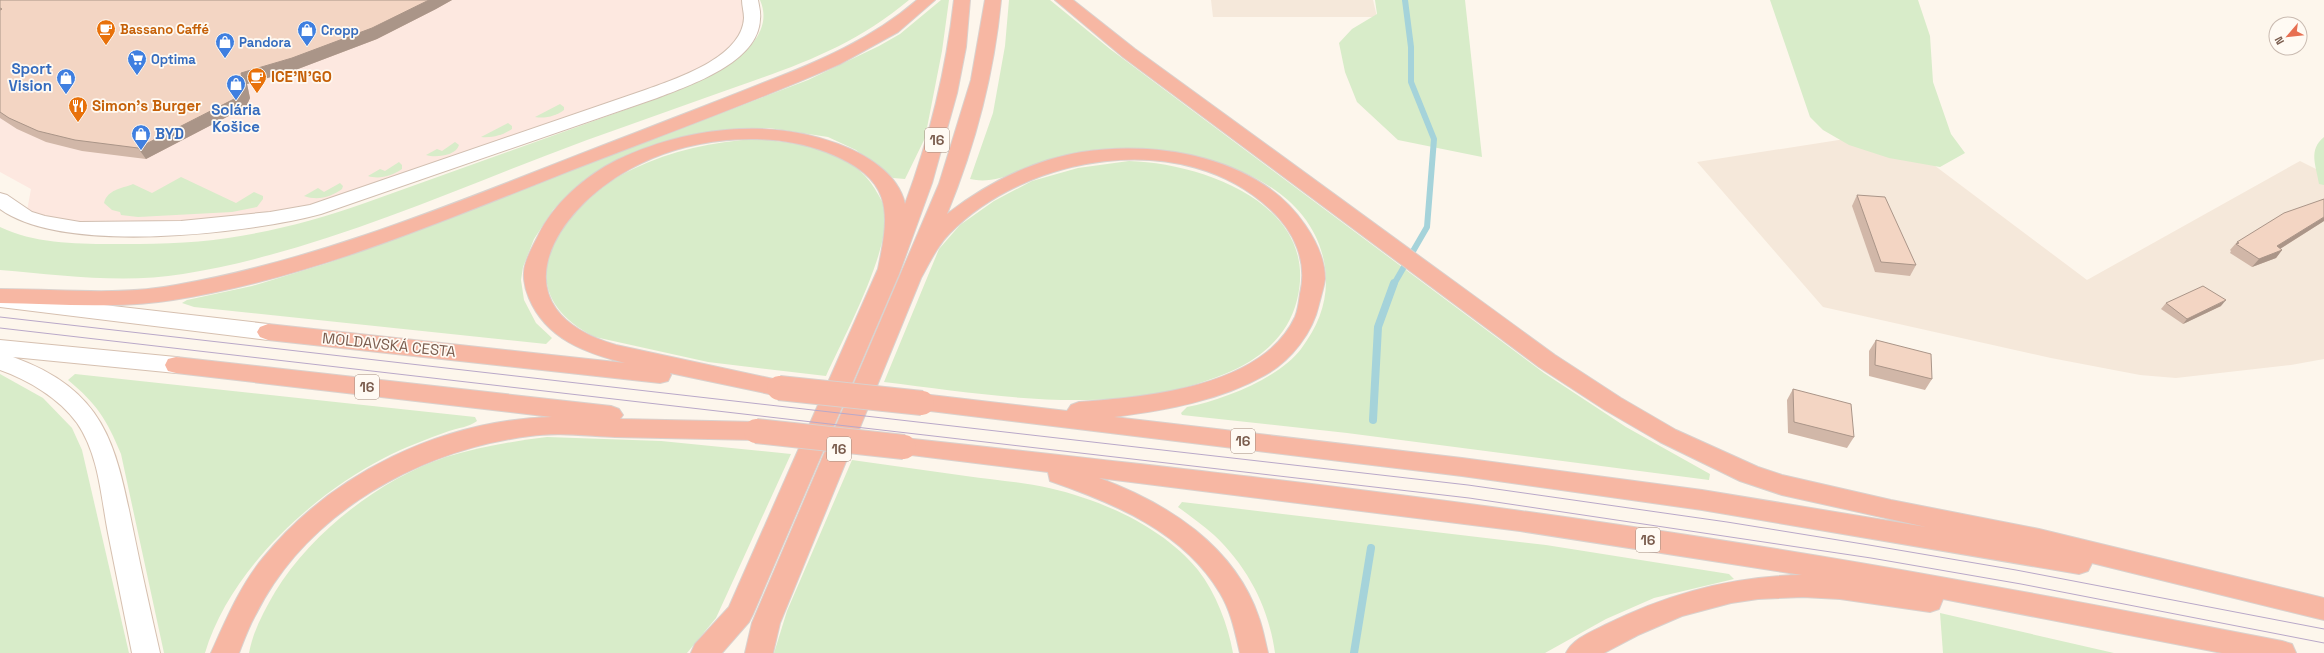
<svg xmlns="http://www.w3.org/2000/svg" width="2324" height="653" font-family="'Space Grotesk',sans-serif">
<rect width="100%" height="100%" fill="#fdf6ec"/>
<g fill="#f5e8da">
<path d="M1211,0h162l4,17h-164z"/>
<path d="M1890,132l197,148 213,-119 24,12v186l-33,6 -115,13 -36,-3 -89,-17 -228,-51 -126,-145z"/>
</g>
<path fill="#fde8e0" d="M0,0h750l1,25 -39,42 -398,143 -218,19 -70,-13 5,-27 -31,-17z"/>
<g fill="#d8ecc9">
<path d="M760,0h149c-55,46 -110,65 -176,88 -49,17 -97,35 -146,52 -133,49 -263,111 -404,134 -60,10 -122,1 -183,-4v-43c33,16 74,17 110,17 39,0 79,0 118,-6 47,-7 92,-19 137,-35l304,-109c32,-13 112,-46 91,-94z"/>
<path d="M941,0h8l-7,51 -17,87 -20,41 -12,-1 -37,-28 -28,-13 -59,-9 -59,4 -109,38 -17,10 -31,30 -19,29 -11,28 -2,13 3,20 12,23 16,15 -6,6 -352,-37 -12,-4 5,-3 65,-14 76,-23 480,-183 71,-34 21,-12z"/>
<path d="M1009,0h41l60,49 434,324 82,54 84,47 -1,6 -362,-47 -165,-18 -1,-2 6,-6c36,-7 92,-29 114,-58 19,-26 28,-50 24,-82 -13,-86 -116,-115 -189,-118 -26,-2 -54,1 -78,8 -28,8 -59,29 -88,22l23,-66 12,-67z"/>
<path d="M1375,0h90l17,157 -84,-17 -41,-38 -12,-30 -6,-29 13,-14 25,-15z"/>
<path d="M1770,0h148l12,36 3,46 18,52 14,19 -25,14 -51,-9 -40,-13 -26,-15 -13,-13z"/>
<path d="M560,104l4,3v3c-8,6 -19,9 -29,7z"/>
<path d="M508,123l4,3v3c-9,6 -19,9 -31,8z"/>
<path d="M2324,137v48l-5,-1c-3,-19 -11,-34 5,-47z"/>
<path d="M756,139c43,4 94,9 119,50 4,7 9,14 10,22 5,41 -41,125 -59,165l-118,-14 -113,-25c-97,-48 -31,-136 38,-168 39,-19 80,-27 123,-30z"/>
<path d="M455,142l4,3c-3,11 -24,13 -33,10l11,-6 5,2z"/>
<path d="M1129,161c74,2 192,44 168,139 -8,33 -32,55 -61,69 -110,51 -236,27 -352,13l55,-133 21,-24 34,-24 38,-20 46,-13z"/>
<path d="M399,162l3,3v4c-9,6 -22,11 -34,7l12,-7 5,2z"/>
<path d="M181,177l55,26 18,-11 9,4v3l-6,8 -25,5 -94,5 -17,-2 -1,-3 -8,-2 -8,-7c4,-14 17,-14 29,-19l19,9z"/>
<path d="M340,183l3,3 -1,3c-11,8 -24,12 -38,7l14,-8 6,4z"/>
<path d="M0,374l43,24 29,30 10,22 47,203h-129z"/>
<path d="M75,374l400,43 2,4c-8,6 -19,7 -28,10 -22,8 -44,16 -65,27 -74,38 -155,114 -179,195h-41l-43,-199c-14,-34 -24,-50 -53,-74z"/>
<path d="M547,437l114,4 130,13 -75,164 -29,35h-438c4,-22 15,-42 26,-61 36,-59 105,-113 171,-135 34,-10 67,-16 101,-20z"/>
<path d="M852,460c38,5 76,11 114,16 27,4 56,6 83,12 53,12 114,39 149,82 18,23 30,55 35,83h-459l13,-42z"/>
<path d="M1182,502l364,43 183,29 5,5 -80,19 -48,21 -61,34h-270c-6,-45 -27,-86 -61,-118 -11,-10 -24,-19 -36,-28z"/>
<path d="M1940,613l174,40h-171z"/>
</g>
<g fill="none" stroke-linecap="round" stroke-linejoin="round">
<path stroke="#a5d3da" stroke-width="6" d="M1394,284l33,-57 7,-88 -23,-57v-35l-6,-47"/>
<g stroke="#a5d3da" stroke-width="8">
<path d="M1373,420l5,-93 16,-44"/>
<path d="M1354,653l17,-105"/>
</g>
<g stroke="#d1beb0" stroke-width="2">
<path id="street" d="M742,0h16c1,6 3,13 2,19 -1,43 -69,66 -103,79l-336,116c-74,20 -258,41 -321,-5v-16l7,2 25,17 13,4 35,6 101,-1 89,-9 40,-7 335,-115c30,-11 97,-32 99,-72 0,-6 -2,-12 -2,-18z"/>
</g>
<g stroke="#d6c0b0" stroke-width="2">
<g id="secondary">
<path d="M0,293l268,31 8,3 3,5 -3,5 -8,3 -268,-33z"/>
<path d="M0,340l176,17 8,2 3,6 -3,6 -8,2 -163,-16c94,34 103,89 121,177 8,40 17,79 26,119h-28c-8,-40 -16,-80 -24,-120 -7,-36 -9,-78 -31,-110 -18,-25 -49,-43 -77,-53z"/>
</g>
</g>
<g stroke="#dad1cd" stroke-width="2">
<g id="highway">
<path d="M917,0h18l-37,32 -58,32c-88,39 -178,71 -268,106 -130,51 -260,108 -399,130 -57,9 -116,4 -173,3v-14c58,0 118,7 176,-4 159,-28 309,-95 459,-152 43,-17 86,-33 128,-50 55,-21 109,-44 154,-83z"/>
<path d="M954,0h16l-4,47 -9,46 -25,90 -33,91 -146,340 -4,8 -27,31h-31l4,-9 34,-37 149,-338c13,-61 14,-91 -52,-117 -61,-23 -140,-14 -196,17 -79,43 -135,141 -14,176l171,37 4,6 -4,6 -8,2 -109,-23 1,2 -3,6 -8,2 -392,-43 -8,-3 -3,-5 3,-5 8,-3 357,39c-39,-10 -79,-24 -96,-65 -5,-11 -7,-25 -3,-36 3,-9 8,-18 12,-26 15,-32 47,-60 79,-76 67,-32 150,-43 221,-16 27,10 60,29 67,60 25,-67 41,-133 49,-204z"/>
<path d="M985,0h16c-7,74 -26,146 -54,214 39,-30 86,-54 135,-62 76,-12 177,5 223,73 11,16 20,34 20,54 -1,8 -4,17 -6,25 -6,28 -28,57 -54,71 -46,26 -99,35 -151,42l348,41 240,32 224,37 -144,-32 -42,-14 -80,-39 -55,-32 -66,-43 -416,-310 -68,-57h18l62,49 420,306 66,43 55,32 82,37 24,8 109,25 148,29 285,69v22l-232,-57 -4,8 -9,3 -377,-64 -240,-34 -548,-67 -4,-6 4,-6 8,-3 145,17 4,-6 8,-3c67,-5 184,-15 216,-85 3,-7 4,-16 5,-23 8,-33 -6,-63 -30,-85 -86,-81 -242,-55 -320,24 -13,13 -20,29 -29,45l-141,345 -7,30h-28l7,-30 187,-439 32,-104z"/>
<path d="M176,357l435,49 8,3 4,6 -3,4 136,3 8,3 4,6 -4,6 -8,3c-47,-1 -94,-2 -141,-3 -28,-1 -57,-5 -85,-1 -110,14 -223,76 -274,178 -7,12 -12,26 -17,39h-28c15,-33 29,-67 52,-95 69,-85 180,-138 289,-141l-376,-44 -8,-2 -3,-6 3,-6z"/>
<path d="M904,438c239,26 478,52 716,87 222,32 442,73 662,116l10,3 4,9h-74l-279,-54 -4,10 -9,3 -90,-13 -37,-2 -45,2 -27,4 -49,13 -44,19 -34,18h-38c7,-14 25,-21 39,-28 62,-31 127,-49 197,-50l-282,-44 -421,-53c68,25 136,68 160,140 4,11 6,23 9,35h-28c-5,-21 -9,-42 -20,-60 -36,-61 -106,-90 -170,-112l-2,-9 -153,-19 -3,-6 3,-6z"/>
</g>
</g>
<use href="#street" fill="#fff" fill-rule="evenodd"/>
<use href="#secondary" fill="#fff" fill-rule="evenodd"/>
<use href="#highway" fill="#f7b7a3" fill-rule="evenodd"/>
<g stroke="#b9a8c9" stroke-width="1">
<path d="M0,317l1468,168 259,37 142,23 147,25 308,59"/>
<path d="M0,328l1469,170 402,60 150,26 303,59"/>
</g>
<g stroke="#dad1cd" stroke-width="26" stroke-linecap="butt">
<g id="highway-bridge">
<path d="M779,388l143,15"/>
<path d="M756,431l148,16"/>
</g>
</g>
<use href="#highway-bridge" stroke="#f7b7a3" stroke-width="24"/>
</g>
<g fill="#d1b7a8">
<path d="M0,0h452l-16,9 -59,30 -79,30 -51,15 3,14 -4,9 -100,52 -64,-8 -36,-9 -29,-13 -17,-11z"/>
<path d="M1857,195l59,70 -6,11 -35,-4 -23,-66z"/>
<path d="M2324,221l-44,28 2,1 -6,8 -24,9 -22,-14 1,-2 -1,-1 7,-8z"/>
<path d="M2166,303l55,3 -38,18 -22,-15z"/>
<path d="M1876,340l56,39 -7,11 -56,-14v-25z"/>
<path d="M1793,389l61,48 -7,11 -59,-15 -1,-33z"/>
</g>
<g fill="#aa9588">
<path d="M429,0h23l-16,9 -59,30 -79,30 -51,15 3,14 -4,9 -100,52 -8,-11 103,-75z"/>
<path d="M2324,217v4l-52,33 10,-4 -6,8 -24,9 7,-8 18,-13z"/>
<path d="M2226,300l-5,6 -38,18 4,-5z"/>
</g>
<g fill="#f3d5c3" stroke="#aa9588">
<path d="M0,0h429l-57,28 -80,30 -51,15 3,15 -4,8 -102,52 -63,-8 -37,-9 -29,-13 -9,-6v-102l2,-1 -2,-1z"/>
<path d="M1857,195l28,2 31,68 -35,-3z"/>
<path d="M2324,199v18l-47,29 5,4 -23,9 -23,-15 3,-1 -2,-1 47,-29z"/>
<path d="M2203,286l23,14 -39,19 -21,-16z"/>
<path d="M1876,340l55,14 1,25 -57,-14z"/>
<path d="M1793,389l58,15 3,33 -60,-15z"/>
</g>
<defs>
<g id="cafe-pin" transform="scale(1)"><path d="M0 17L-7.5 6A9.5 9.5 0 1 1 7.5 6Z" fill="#e8710a" stroke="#fffaf3"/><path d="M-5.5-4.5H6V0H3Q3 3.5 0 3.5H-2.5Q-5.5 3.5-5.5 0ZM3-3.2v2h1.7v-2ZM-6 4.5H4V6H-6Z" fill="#fff"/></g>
<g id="shop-pin" transform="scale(1)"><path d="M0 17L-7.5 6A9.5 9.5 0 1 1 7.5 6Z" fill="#3f7fe0" stroke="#fffaf3"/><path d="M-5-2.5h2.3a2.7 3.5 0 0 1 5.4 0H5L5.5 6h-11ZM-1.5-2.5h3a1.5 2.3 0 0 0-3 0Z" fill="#fff"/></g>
<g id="supermarket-pin" transform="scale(1)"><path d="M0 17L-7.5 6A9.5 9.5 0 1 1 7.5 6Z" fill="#3f7fe0" stroke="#fffaf3"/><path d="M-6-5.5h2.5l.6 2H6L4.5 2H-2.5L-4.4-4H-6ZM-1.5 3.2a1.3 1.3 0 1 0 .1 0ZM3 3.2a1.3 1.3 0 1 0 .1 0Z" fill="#fff"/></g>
<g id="restaurant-pin" transform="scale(1)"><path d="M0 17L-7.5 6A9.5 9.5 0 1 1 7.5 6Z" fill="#e8710a" stroke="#fffaf3"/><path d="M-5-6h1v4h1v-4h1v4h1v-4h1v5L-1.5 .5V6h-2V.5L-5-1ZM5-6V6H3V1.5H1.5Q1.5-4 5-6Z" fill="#fff"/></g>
</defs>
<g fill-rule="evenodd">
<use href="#cafe-pin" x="106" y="29"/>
<use href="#shop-pin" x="307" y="30"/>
<use href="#shop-pin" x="225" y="42"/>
<use href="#supermarket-pin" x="137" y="59"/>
<use href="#cafe-pin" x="257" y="77"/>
<use href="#shop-pin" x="66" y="78"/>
<use href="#shop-pin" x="236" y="84"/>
<use href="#restaurant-pin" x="78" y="106"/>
<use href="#shop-pin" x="141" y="134"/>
</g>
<g text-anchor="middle" stroke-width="3.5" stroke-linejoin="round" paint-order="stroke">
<g font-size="13" font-weight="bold" fill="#c56008" stroke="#fffaf3" text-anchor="start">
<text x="120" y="34">Bassano Caffé</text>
</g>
<g font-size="13" font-weight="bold" fill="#366cbe" stroke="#fffaf3" text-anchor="start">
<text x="321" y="35">Cropp</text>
<text x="239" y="47">Pandora</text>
<text x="151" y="64">Optima</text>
</g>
<g fill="#fffaf3" stroke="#a28b7f" stroke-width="1">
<rect x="925" y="128" width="24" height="24" rx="3"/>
<rect x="355" y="375" width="24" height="24" rx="3"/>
<rect x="1231" y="429" width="24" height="24" rx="3"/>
<rect x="827" y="437" width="24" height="24" rx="3"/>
<rect x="1636" y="528" width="24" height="24" rx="3"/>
</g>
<g font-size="14" font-weight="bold" fill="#7a5c4d">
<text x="937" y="145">16</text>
<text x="367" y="392">16</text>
<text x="1243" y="446">16</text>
<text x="839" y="454">16</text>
<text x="1648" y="545">16</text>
</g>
<g font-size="15" font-weight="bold" fill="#366cbe" stroke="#fffaf3" text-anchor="end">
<text x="52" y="74">Sport<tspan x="52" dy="17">Vision</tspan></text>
<text x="236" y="115" text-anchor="middle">Solária<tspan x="236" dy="17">Košice</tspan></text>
<text x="155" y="139" text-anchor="start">BYD</text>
</g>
<g font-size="15" font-weight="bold" fill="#c56008" stroke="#fffaf3" text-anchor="start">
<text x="271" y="82">ICE'N'GO</text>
<text x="92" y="111">Simon's Burger</text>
</g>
<g font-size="15" fill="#7a5c4d" stroke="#fffaf3">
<text transform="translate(389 345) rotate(6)" y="5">MOLDAVSKÁ CESTA</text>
</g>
</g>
<g transform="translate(2288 36) rotate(242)"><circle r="19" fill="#fffaf3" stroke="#cabbb1"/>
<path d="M0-3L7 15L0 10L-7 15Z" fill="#e76f51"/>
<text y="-6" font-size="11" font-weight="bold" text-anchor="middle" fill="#7a5c4d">N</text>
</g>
</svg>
